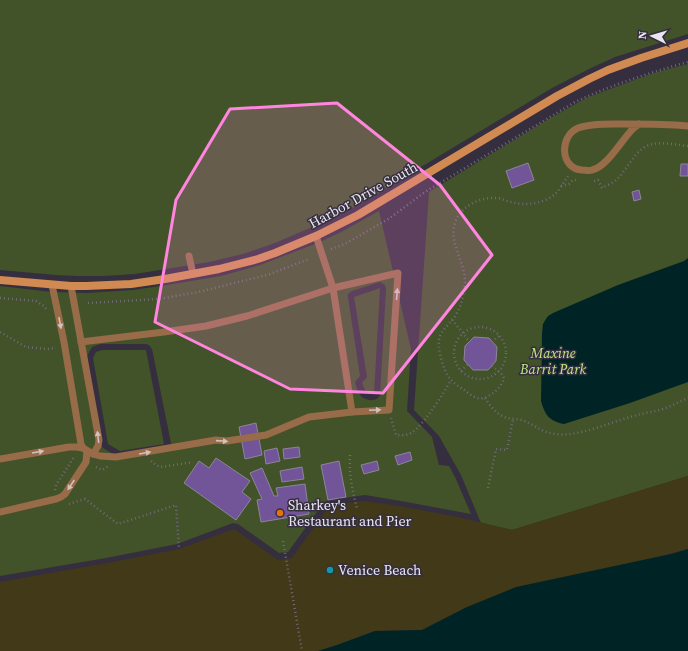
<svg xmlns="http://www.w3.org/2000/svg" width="688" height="651" font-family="'Source Serif 4',serif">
<rect width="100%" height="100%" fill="#352e3f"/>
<g fill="#425329" fill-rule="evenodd">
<path d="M0,0h688v34l-73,23 -26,12 -37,19 -194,117 -46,22 -37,16 -32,11 -34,8 -74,12 -31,2h-27l-21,-1 -56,-5z"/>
<path d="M688,64v412l-176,54 -31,-7 -20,-48 -22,-39 -25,-26 15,-218 118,-72 39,-22 51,-19 20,-7z"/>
<path d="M379,211l32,138 -4,62 2,2 23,24 7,28 10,1 6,11 16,37 -70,-13 -36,-6 -36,5 -5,2 -36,50 -9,1 -41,-29 -5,-1 -56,21 -71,14 -106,18v-290l52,6 35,1 46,-3 34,-5 54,-9 39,-11 60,-23 21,-10zM380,282l5,3 1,4 -6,106c-3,7 -12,6 -18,2 -4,-3 -6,-11 -7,-15l5,-6 -12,-79v-3l4,-3zM100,344h46l3,1 3,4 19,94 -1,3 -53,10 -14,-8 -2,-3 -14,-89 5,-9z"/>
<path d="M380,288l-6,106 -8,-2 -4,-9 5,-6 -13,-80z"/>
<path d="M102,350h44l18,94 -44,7 -12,-7 -15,-86 3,-6z"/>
</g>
<path fill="#413918" d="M688,476v73l-221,58 -45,23 -47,1 -38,14 -19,6h-318v-69l107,-19 72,-14 55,-20 44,31 14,-2 38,-53 34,-4 36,5 63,12 49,12z"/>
<g fill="#002425">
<path d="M688,258v124l-58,21 -66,21c-15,-3 -19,-9 -23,-23l1,-68 1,-9 3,-5 2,-3 5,-3 65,-28 66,-24z"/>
<path d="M688,549v102h-370l19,-6 38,-14 47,-1 45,-23 49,-20 155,-33z"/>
</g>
<g fill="#725598" stroke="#8d8599">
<path d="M528,163l6,17 -22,8 -6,-17z"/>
<path d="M681,164h7v12h-8z"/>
<path d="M639,190l2,9 -7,2 -2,-9z"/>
<path d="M474,337l15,1 8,9 -1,14 -8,9h-15l-9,-10 1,-14z"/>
<path d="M256,423l6,32 -17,4 -6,-32z"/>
<path d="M299,447l1,10 -16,2 -1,-10z"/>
<path d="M277,448l3,13 -14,3 -2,-13z"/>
<path d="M410,452l2,8 -14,5 -3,-9z"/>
<path d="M216,458l34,23 -8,11 9,7 -15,21 -52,-37 15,-22 10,7z"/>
<path d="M339,461l7,36 -18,3 -7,-35z"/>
<path d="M377,461l2,9 -15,4 -3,-9z"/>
<path d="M302,467l2,12 -22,3 -2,-11z"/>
<path d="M262,468l12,28h4l-2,-8 29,-4 4,30 -48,8 -4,-22 5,-1 -12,-26z"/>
</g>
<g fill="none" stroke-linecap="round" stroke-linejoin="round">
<g stroke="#706a79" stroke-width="2.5" stroke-dasharray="1 3" stroke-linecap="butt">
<path d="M594,181l4,-1 4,8c5,-3 12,-5 16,-10 11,-11 18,-31 35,-34 10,-2 25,1 35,2"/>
<path d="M561,186l8,-2 4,-4h4"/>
<path d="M331,249l14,-5 45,-26 35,-26 150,-90c36,-17 74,-29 113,-40"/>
<path d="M0,298l36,3 8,5 2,3"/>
<path d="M88,303l71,-4 44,-8 67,-17 39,-15"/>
<path d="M452,320l11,13 6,9"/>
<circle cx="480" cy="353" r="26"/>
<path d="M0,332l26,15 21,2 9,-1"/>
<path d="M492,342l8,-7"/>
<path d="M492,366l9,7 3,5c-2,8 -9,15 -16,18 -9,6 -16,0 -24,-6 -5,-3 -10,-7 -14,-11 -7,-9 -14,-33 -10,-43 3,-7 9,-12 13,-17 8,-10 11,-24 12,-37 0,-22 -18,-40 -9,-62 7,-15 25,-23 40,-22 5,0 10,3 15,4 14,4 31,2 43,-7 6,-5 10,-14 15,-20"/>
<path d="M461,371l7,-7"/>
<path d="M485,398c5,8 12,17 22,20 5,1 10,1 15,2 12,4 20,13 34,14 22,3 53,-11 74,-17 10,-3 20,-5 30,-7 10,-3 19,-8 28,-12"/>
<path d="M391,418l5,17c5,0 10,1 15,-2 12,-7 33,-40 40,-53"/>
<path d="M350,455c-1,17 2,36 7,53"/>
<path d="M151,461l5,4 5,2 32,-5"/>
<path d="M96,467l6,3 4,-2 3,-3"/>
<path d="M488,488l8,-39 11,1 6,-31"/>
<path d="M55,490l1,-5 18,-28"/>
<path d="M69,504l16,-5 33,25 58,-19 3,44"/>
<path d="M283,541l19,110"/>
</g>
<g stroke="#986b49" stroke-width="7">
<path d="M639,124c-3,2 -7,5 -9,8 -10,11 -24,35 -38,38 -3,1 -7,0 -10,0 -22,-1 -23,-34 -4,-42 13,-5 32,-4 46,-4 21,0 42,0 64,2"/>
<path d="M316,236l17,52 19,124"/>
<path d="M189,256l4,18"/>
<path d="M52,285l12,57 17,102 2,4 10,6 5,-8 1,-6 -28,-154"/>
<path d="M81,342l83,-10 42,-6 41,-10 86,-28 65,-15 -9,137 -37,2 -43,5 -43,18 -39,6 -11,-1 -100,17 -16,-1 -7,-2"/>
<path d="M0,459l69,-12h8l6,1"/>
<path d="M0,512l56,-13 5,-2 4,-3 21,-32 1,-11"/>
</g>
<path stroke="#d18a51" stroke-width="8" d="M0,280l71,6h15l45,-2 34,-5 54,-10 39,-10 17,-6 41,-17 42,-21 199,-119 32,-17 19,-9 33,-12 47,-15"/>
</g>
<defs><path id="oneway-solid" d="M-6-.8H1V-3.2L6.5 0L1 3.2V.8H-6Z"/></defs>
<g fill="#d1c1bf">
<use href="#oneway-solid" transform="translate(397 294) rotate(-86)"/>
<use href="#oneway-solid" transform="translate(60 323) rotate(79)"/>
<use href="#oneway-solid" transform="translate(375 410) rotate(-3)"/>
<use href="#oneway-solid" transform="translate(98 437) rotate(-97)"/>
<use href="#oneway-solid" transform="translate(222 441) rotate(4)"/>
<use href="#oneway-solid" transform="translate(38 452) rotate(-10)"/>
<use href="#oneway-solid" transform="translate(145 453) rotate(-10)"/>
<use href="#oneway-solid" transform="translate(71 485) rotate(123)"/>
</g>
<path fill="#ff85de" fill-opacity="0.2" stroke="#ff85de" stroke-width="3" stroke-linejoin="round" d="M337,103l103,82 52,70 -109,138 -93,-4 -135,-67 21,-122 54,-91z"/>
<circle fill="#e8710a" stroke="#352e3f" stroke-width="1.5" cx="280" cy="513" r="4"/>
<circle fill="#0f9aa8" stroke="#352e3f" stroke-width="1.5" cx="330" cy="570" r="4"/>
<g text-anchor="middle" stroke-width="3" stroke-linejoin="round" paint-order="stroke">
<g font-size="14" fill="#eae6f1" stroke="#352e3f">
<text transform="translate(363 195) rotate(-29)" y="5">Harbor Drive South</text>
</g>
<g font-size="14" font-style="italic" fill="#bfe883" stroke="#352e3f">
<text x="553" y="358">Maxine<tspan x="553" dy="16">Barrit Park</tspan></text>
</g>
<g font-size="14" fill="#eae6f1" stroke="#352e3f" text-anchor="start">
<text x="288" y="510">Sharkey's<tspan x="288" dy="16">Restaurant and Pier</tspan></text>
<text x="338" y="575">Venice Beach</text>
</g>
</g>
<g transform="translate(652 36) rotate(275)" stroke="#352e3f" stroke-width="3" paint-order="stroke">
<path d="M0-3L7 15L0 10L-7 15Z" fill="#eae6f1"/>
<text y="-6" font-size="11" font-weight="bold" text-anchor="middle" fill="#eae6f1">N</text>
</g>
</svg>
